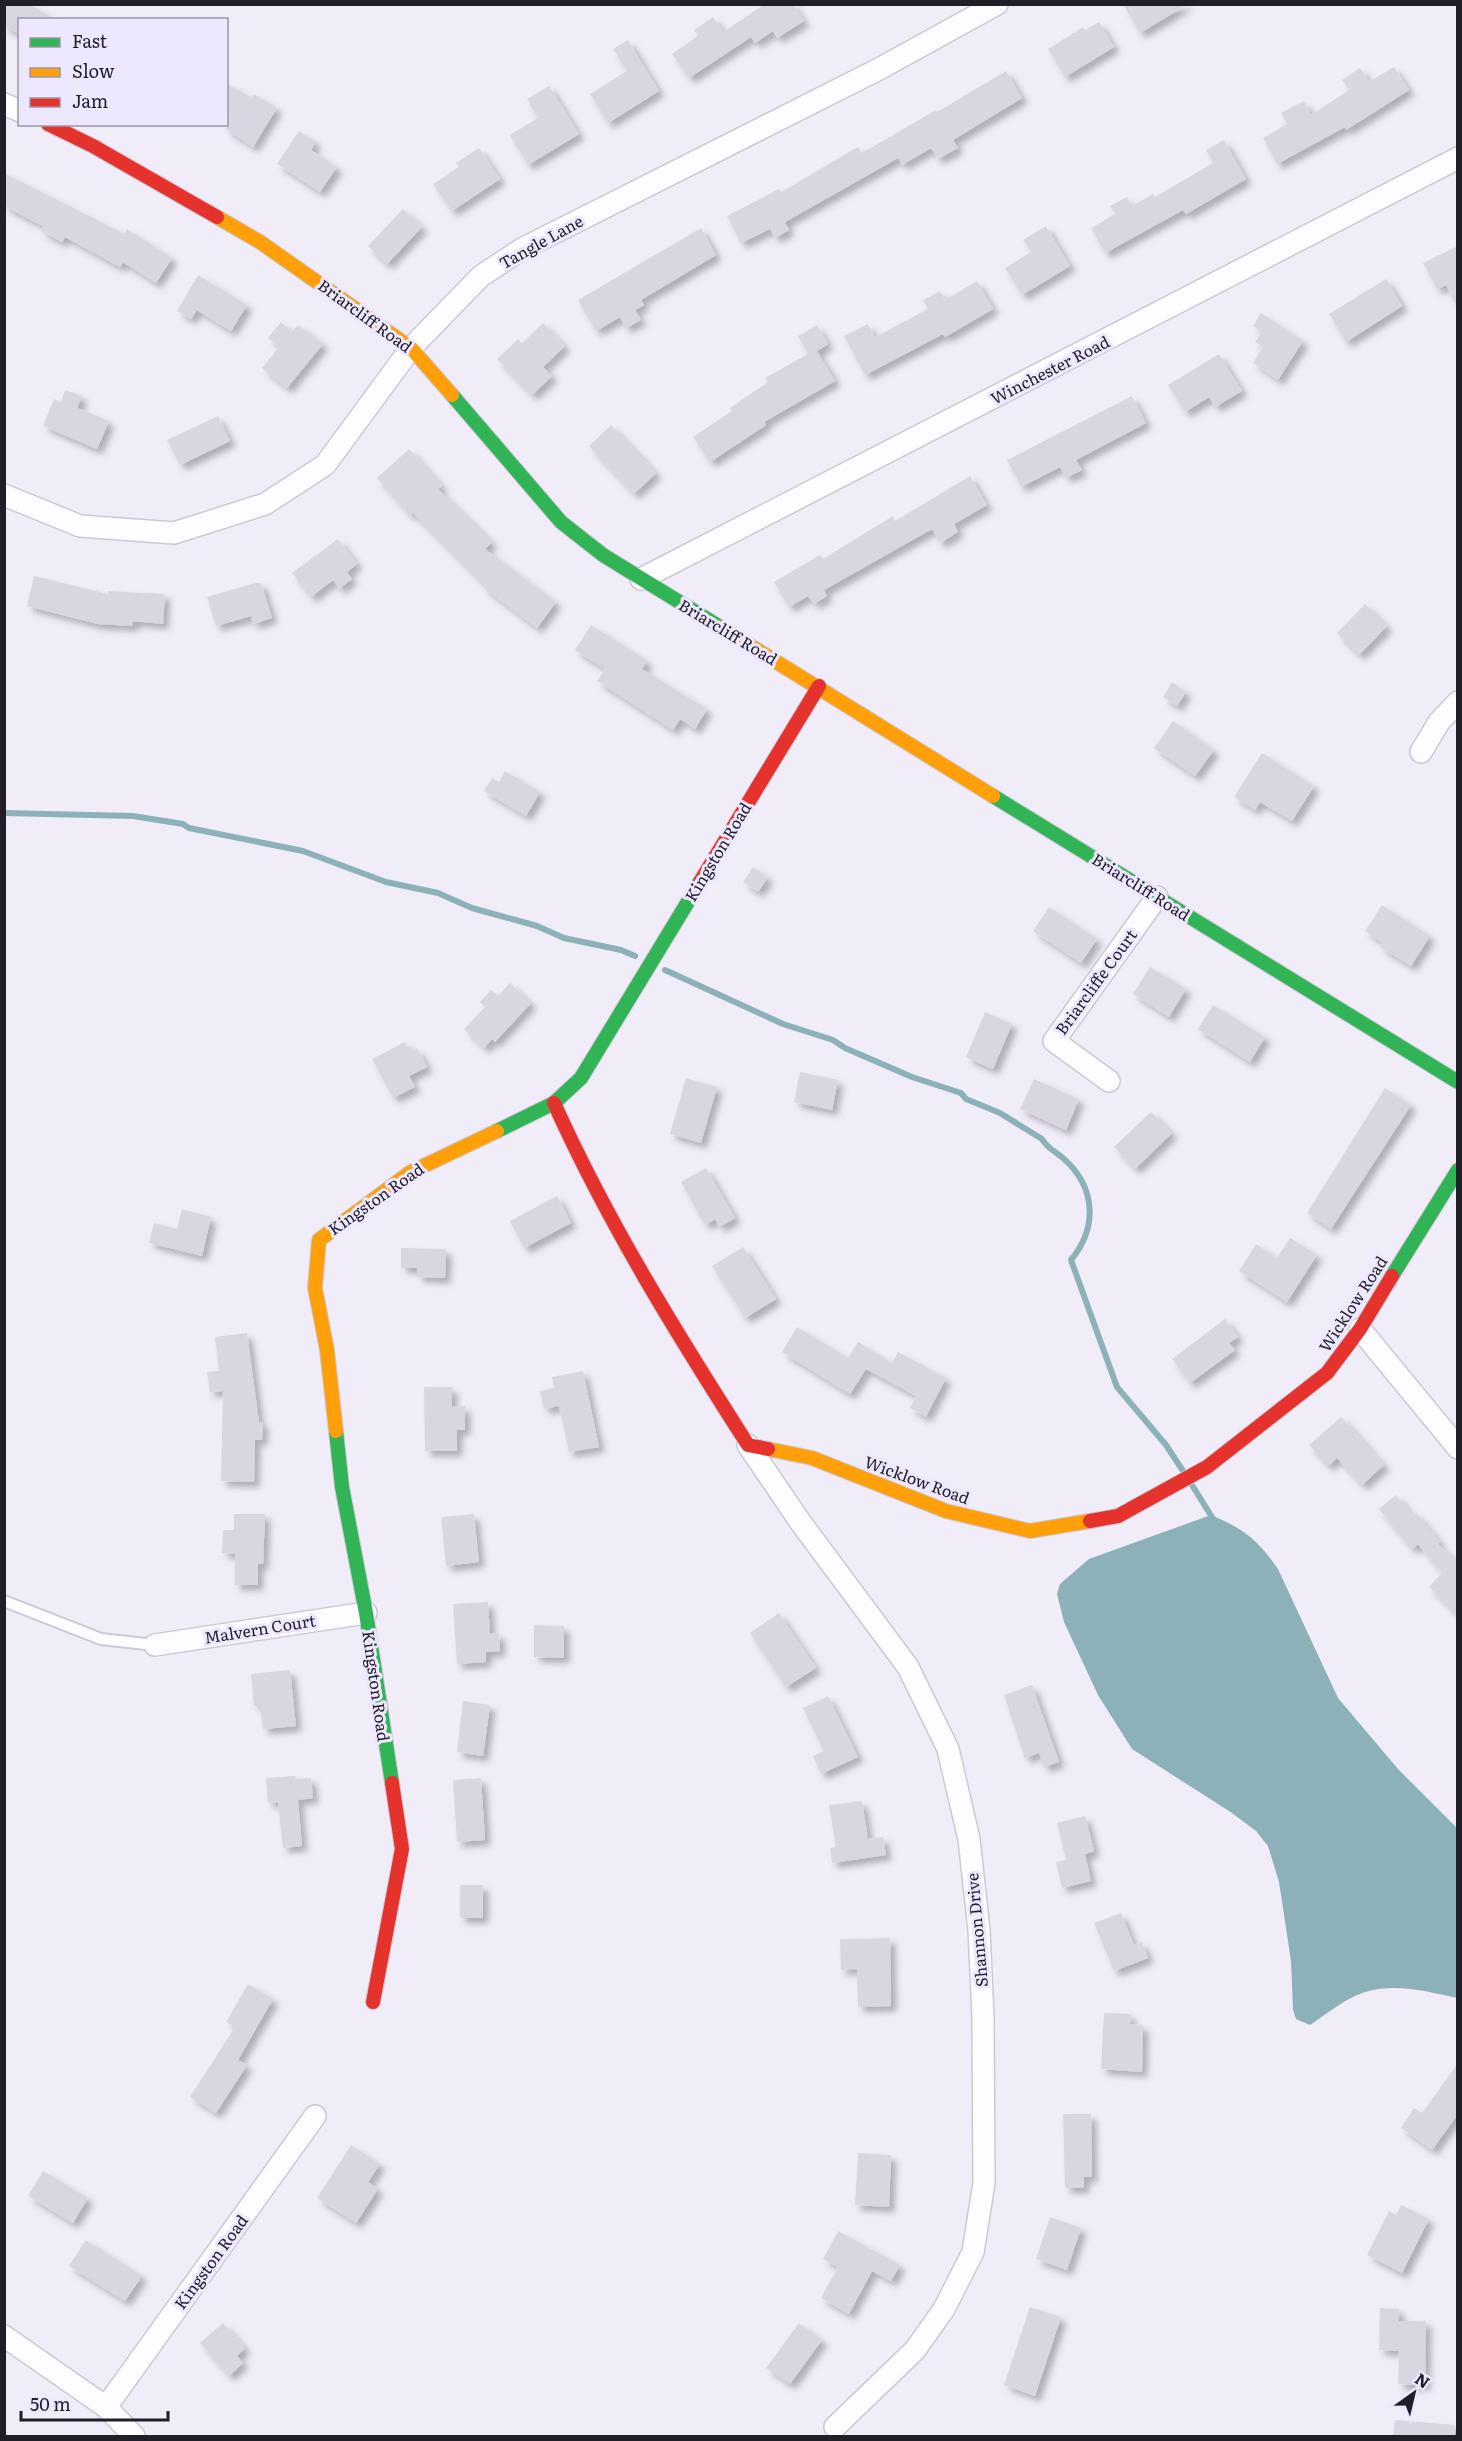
<svg xmlns="http://www.w3.org/2000/svg" width="1462" height="2441" font-family="Literata,serif">
<defs>
<filter id="shadow"><feDropShadow dx="5.5" dy="5.5" stdDeviation="3" flood-color="#0004"/></filter>
</defs>
<rect width="100%" height="100%" fill="#f0edf8"/>
<path fill="#8db1b8" d="M1211,1515c33,14 46,24 67,54l60,129 60,71 59,59v170c-32,-7 -67,-17 -100,-3 -16,7 -32,20 -47,30l-14,-6 -3,-9 -2,-49 -12,-79 -11,-36 -12,-15 -24,-18 -100,-64 -34,-54 -34,-73 -7,-28 3,-10 29,-25z"/>
<g fill="none" stroke-linecap="round" stroke-linejoin="round">
<g stroke="#8db1b8" stroke-width="6">
<path d="M4,813l129,3 50,8 6,4 114,23 83,31 52,11 34,15 65,18 27,12 57,12 14,6"/>
<path d="M665,970l118,54 50,16 12,8 67,29 49,16 5,6 34,14 42,26c6,10 13,12 21,19 33,29 35,69 8,102l46,127 49,58 17,26"/>
<path d="M1192,1485l23,37"/>
</g>
</g>
<g fill="#d9d6e1" filter="url(#shadow)">
<path d="M4,4h24l29,16h-37v14l-16,-8z"/>
<path d="M765,4h28l11,17 -27,17 -4,-7 -18,12 -4,-6 -62,41 -17,-24 26,-18 -4,-6 19,-13 10,15z"/>
<path d="M1123,4h65l-48,29z"/>
<path d="M1099,22l15,25 -49,30 -17,-28 35,-22 2,3z"/>
<path d="M628,40l31,51 -51,32 -18,-29 37,-23 -14,-22z"/>
<path d="M1394,67l15,23 -63,40 -1,-3 -68,37 -14,-26 24,-14 -6,-11 23,-12 7,14 38,-25 -7,-10 18,-12 9,14z"/>
<path d="M1006,71l16,27 -69,42 5,8 -20,11 -7,-11 -29,17 -4,-7 -113,64 4,8 -14,8 -5,-9 -29,14 -14,-27 52,-27 2,3 77,-45 4,6 74,-43 1,2z"/>
<path d="M226,83l26,15 2,-4 23,14 -24,39 -27,-18z"/>
<path d="M549,86l30,48 -51,31 -18,-30 28,-17 -11,-19z"/>
<path d="M299,131l17,11 -5,8 26,17 -17,25 -43,-28z"/>
<path d="M1224,140l22,39 -60,35 -3,-4 -78,43 -14,-25 24,-14 -5,-8 17,-9 5,9 21,-12 2,3 58,-34 -7,-13z"/>
<path d="M479,148l21,31 -48,32 -19,-27 26,-17 -3,-4z"/>
<path d="M4,173l120,61 3,-5 45,29 -16,25 -33,-21 -3,5 -55,-30 -3,5 -21,-11 2,-5 -39,-20z"/>
<path d="M403,209l19,18 -35,37 -19,-18z"/>
<path d="M1046,226l24,40 -48,29 -17,-27 26,-16 -8,-12z"/>
<path d="M701,228l15,27 -75,45 3,5 -9,5 6,10 -15,8 -6,-11 -24,14 -18,-31z"/>
<path d="M1458,246v62l-12,-23 -9,4 -14,-26z"/>
<path d="M198,275l49,30 -16,26 -34,-21 -6,9 -14,-8z"/>
<path d="M1386,279l16,27 -56,36 -17,-28z"/>
<path d="M977,281l16,28 -48,28 -2,-3 -78,41 -21,-39 24,-12 7,13 53,-28 -5,-9 17,-9 5,9z"/>
<path d="M1261,313l42,28 -25,39 -25,-17 10,-16 -8,-5 7,-10 -9,-6z"/>
<path d="M281,322l11,10 6,-7 25,19 -36,44 -25,-20 17,-21 -11,-9z"/>
<path d="M543,323l22,23 -22,21 9,9 -20,19 -35,-36 21,-20 4,4z"/>
<path d="M817,325l11,19 -11,7 18,30 -71,41 2,3 -56,37 -17,-25 39,-26 -2,-3 38,-26 -3,-4 43,-24 -10,-18z"/>
<path d="M1219,354l23,37 -27,16 -6,-10 -24,15 -17,-27z"/>
<path d="M65,390l17,6 -5,12 32,13 -12,28 -54,-23 11,-27 7,3z"/>
<path d="M1132,396l14,27 -70,37 6,10 -16,8 -6,-11 -39,20 -14,-27z"/>
<path d="M218,416l12,25 -50,24 -13,-25z"/>
<path d="M611,425l45,48 -22,21 -45,-48z"/>
<path d="M409,449l33,37 -4,3 54,53 -7,7 71,53 -19,26 -53,-40 1,-3 -72,-72 -3,2 -33,-37z"/>
<path d="M970,476l17,29 -33,19 4,8 -18,11 -8,-14 -108,61 3,6 -13,8 -6,-8 -19,11 -15,-25 46,-27 3,4 70,-43 2,5z"/>
<path d="M338,539l19,25 -10,8 5,7 -13,10 -6,-9 -22,17 -19,-24z"/>
<path d="M34,576l74,18v-3l57,3 -2,30 -30,-3v5l-35,-2 -71,-18z"/>
<path d="M255,583h6l11,35 -19,6 -2,-8 -35,10 -9,-29z"/>
<path d="M1365,604l22,22 -28,29 -22,-22z"/>
<path d="M591,625l56,36 -5,8 65,40 -12,20 -15,-10 -7,11 -76,-49 8,-12 -30,-19z"/>
<path d="M1172,682l14,10 -9,14 -14,-9z"/>
<path d="M1173,721l41,29 -19,26 -41,-28z"/>
<path d="M1262,753l52,33 -22,35 -32,-19 -5,8 -21,-13z"/>
<path d="M505,771l35,21 -14,24 -42,-25 8,-13 7,4z"/>
<path d="M753,867l15,10 -10,15 -15,-10z"/>
<path d="M1382,905l48,31 -19,30 -31,-19 3,-4 -18,-12z"/>
<path d="M1049,907l48,32 -16,24 -48,-32z"/>
<path d="M1150,967l36,22 -17,28 -36,-23z"/>
<path d="M510,983l21,20 -36,39 -3,-3 -8,9 -20,-19 21,-22 -5,-5 11,-12 7,6z"/>
<path d="M1213,1005l52,32 -15,25 -52,-33z"/>
<path d="M985,1012l27,12 -19,45 -27,-12z"/>
<path d="M405,1042l5,10 7,-4 10,19 -18,9 6,11 -22,11 -21,-39z"/>
<path d="M800,1072l38,8 -6,30 -38,-8z"/>
<path d="M686,1078l31,9 -16,56 -31,-9z"/>
<path d="M1034,1079l45,20 -13,31 -46,-21z"/>
<path d="M1385,1088l26,17 -80,124 -24,-16z"/>
<path d="M1151,1112l21,21 -37,36 -21,-22z"/>
<path d="M706,1168l29,50 -16,9 -4,-8 -10,6 -24,-43z"/>
<path d="M557,1196l14,27 -47,25 -14,-27z"/>
<path d="M182,1209l29,8 -9,39 -53,-13 5,-20 23,6z"/>
<path d="M1290,1238l27,17 -30,47 -48,-31 17,-27 21,14z"/>
<path d="M743,1247l33,52 -31,19 -33,-52z"/>
<path d="M401,1248l45,1 -1,29 -28,-1v-9h-16z"/>
<path d="M1225,1319l13,18 -9,6 6,7 -45,33 -18,-24z"/>
<path d="M797,1327l51,31 10,-16 34,21 6,-11 48,26 -20,39 -16,-9 6,-12 -50,-27 -16,25 -68,-42z"/>
<path d="M247,1333l12,89h4l-1,18h-7l-1,42 -33,-1 2,-90 -13,1 -3,-20 12,-1 -4,-34z"/>
<path d="M583,1371l16,76 -30,5 -10,-46 -15,3 -4,-18 14,-3 -2,-11z"/>
<path d="M424,1387h28v20l13,-1v24h-8v21h-32z"/>
<path d="M1341,1417l43,48 -22,20 -25,-27 -9,8 -19,-21z"/>
<path d="M1396,1495l17,21 3,-3 24,29 -2,2 17,16 3,-3v58l-29,-28 13,-14 -24,-29 -6,5 -33,-40z"/>
<path d="M234,1514h31l-2,50h-5v21h-23v-31l-13,-1 1,-23h11z"/>
<path d="M474,1514l5,48 -33,4 -5,-49z"/>
<path d="M488,1602l2,32 9,-1 1,18 -14,1v10l-29,2 -4,-60z"/>
<path d="M779,1613l37,55 -30,19 -36,-54z"/>
<path d="M534,1625l30,1v32l-30,-1z"/>
<path d="M290,1670l6,56 -33,3 -3,-23h-6l-3,-32z"/>
<path d="M1032,1685l27,77 -15,5 -5,-14 -14,5 -21,-63z"/>
<path d="M828,1696l30,61 -37,17 -8,-18 11,-5 -21,-43z"/>
<path d="M463,1701l27,4 -7,51 -26,-4z"/>
<path d="M295,1776v3l16,-1 2,20 -15,2 4,46 -19,2 -5,-46 -10,1 -2,-25z"/>
<path d="M481,1778l4,62 -28,2 -4,-62z"/>
<path d="M862,1801l6,38 15,-2 3,18 -54,8 -2,-15 6,-1 -7,-42z"/>
<path d="M1085,1816l9,35 -9,3 6,27 -29,7 -6,-26 10,-2 -9,-37z"/>
<rect x="460" y="1885" width="23" height="33"/>
<path d="M1121,1913l13,32 8,-3 6,16 -34,13 -20,-48z"/>
<path d="M890,1938l1,68 -33,1 -1,-38 -16,1 -1,-31z"/>
<path d="M248,1984l25,15 -35,61 9,5 -31,48 -26,-16 45,-70 -9,-5z"/>
<path d="M1104,2013l27,1 -1,10 13,1 -1,47 -41,-3z"/>
<path d="M1458,2063v51l-26,36 -31,-22 13,-20 8,5z"/>
<path d="M1063,2114h28l1,63h-8v11h-19z"/>
<path d="M351,2145l29,19 -12,18 10,7 -22,34 -39,-25z"/>
<path d="M858,2153l33,2 -2,52 -34,-2z"/>
<path d="M43,2171l45,27 -15,25 -45,-27z"/>
<path d="M1401,2205l28,14 -27,54 -35,-18 22,-44 7,4z"/>
<path d="M1050,2217l31,11 -14,42 -31,-11z"/>
<path d="M838,2231l62,34 -9,16 -19,-10 -23,43 -28,-16 17,-31 -15,-8z"/>
<path d="M86,2240l56,36 -17,25 -56,-35z"/>
<path d="M1030,2307l31,10 -26,79 -31,-11z"/>
<path d="M1380,2308l19,1v12h27l-1,64 -27,-1 1,-33 -20,-1z"/>
<path d="M223,2323l22,25 -8,8 6,7 -14,13 -29,-33z"/>
<path d="M799,2323l23,17 -32,44 -24,-16z"/>
<path d="M1395,2420l60,5 -1,11h-61z"/>
</g>
<g fill="none" stroke-linecap="round" stroke-linejoin="round">
<g stroke="#ccc9d5" stroke-width="14">
<path id="lane" d="M4,1601l97,38 54,6"/>
</g>
<g stroke="#ccc9d5" stroke-width="24">
<g id="street">
<path d="M4,104l16,7"/>
<path d="M4,495l76,31 94,7 91,-29 60,-39 86,-117 70,-72 41,-27 357,-180 118,-65"/>
<path d="M641,579l817,-421"/>
<path d="M1421,752l18,-30 19,-20"/>
<path d="M1109,1081l-55,-40 103,-144"/>
<path d="M1360,1329l98,119"/>
<path d="M748,1445l53,78 107,144 40,82 21,90 10,91 4,87 1,166 -11,69 -29,57 -29,41 -80,77"/>
<path d="M155,1645l211,-32"/>
<path d="M4,2336l102,71 28,29"/>
<path d="M106,2407l209,-291"/>
</g>
</g>
<g stroke="#ccc9d5" stroke-width="16">
<g id="fast">
<path d="M452,395l109,127 42,33 117,72"/>
<path d="M993,796l465,286"/>
<path d="M497,1131l57,-28 27,-25 119,-196"/>
<path d="M1392,1276l66,-106"/>
<path d="M336,1431l6,56 24,126 26,170"/>
</g>
</g>
<g stroke="#ccc9d5" stroke-width="16">
<g id="slow">
<path d="M217,217l43,25 151,106 41,47"/>
<path d="M720,627l273,169"/>
<path d="M336,1431l-9,-81 -12,-62 4,-48 92,-68 86,-41"/>
<path d="M768,1449l44,9 134,53 84,20 60,-10"/>
</g>
</g>
<g stroke="#ccc9d5" stroke-width="16">
<g id="jam">
<path d="M48,124l45,22 124,71"/>
<path d="M700,882l119,-196"/>
<path d="M554,1103c54,120 123,231 194,342l20,4"/>
<path d="M1090,1521l28,-5 89,-49 120,-94 33,-44 32,-53"/>
<path d="M373,2002l29,-153 -10,-66"/>
</g>
</g>
<use href="#lane" stroke="#fdfcfe" stroke-width="10"/>
<use href="#street" stroke="#fdfcfe" stroke-width="21"/>
<use href="#fast" stroke="#30b455" stroke-width="14"/>
<use href="#slow" stroke="#ff9f0a" stroke-width="14"/>
<use href="#jam" stroke="#e5322d" stroke-width="14"/>
</g>
<g text-anchor="middle" stroke-width="6" stroke-linejoin="round" paint-order="stroke">
<g font-size="16" fill="#211e2a" stroke="#ede8fd">
<text transform="translate(541 242) rotate(-29)" y="6">Tangle Lane</text>
<text transform="translate(365 316) rotate(36)" y="6">Briarcliff Road</text>
<text transform="translate(1050 370) rotate(-27)" y="6">Winchester Road</text>
<text transform="translate(728 632) rotate(31)" y="6">Briarcliff Road</text>
<text transform="translate(718 852) rotate(-59)" y="6">Kingston Road</text>
<text transform="translate(1141 887) rotate(32)" y="6">Briarcliff Road</text>
<text transform="translate(1096 982) rotate(-54)" y="6">Briarcliffe Court</text>
<text transform="translate(376 1199) rotate(-35)" y="6">Kingston Road</text>
<text transform="translate(1353 1304) rotate(-57)" y="6">Wicklow Road</text>
<text transform="translate(917 1480) rotate(20)" y="6">Wicklow Road</text>
<text transform="translate(260 1629) rotate(-9)" y="6">Malvern Court</text>
<text transform="translate(376 1686) rotate(82)" y="6">Kingston Road</text>
<text transform="translate(977 1930) rotate(-95)" y="6">Shannon Drive</text>
<text transform="translate(211 2262) rotate(-54)" y="6">Kingston Road</text>
</g>
</g>
<rect width="1462" height="2441" fill="none" stroke="#211e2a" stroke-width="12"/>
<rect x="18" y="18" width="210" height="108" fill="#ede8fd" stroke="#9b97a9" stroke-width="1.5"/>
<rect x="30" y="38" width="30" height="9" fill="#30b455" stroke="#9b97a9" stroke-width="1.5"/>
<text x="72" y="48" font-size="18" fill="#211e2a">Fast</text>
<rect x="30" y="68" width="30" height="9" fill="#ff9f0a" stroke="#9b97a9" stroke-width="1.5"/>
<text x="72" y="78" font-size="18" fill="#211e2a">Slow</text>
<rect x="30" y="98" width="30" height="9" fill="#e5322d" stroke="#9b97a9" stroke-width="1.5"/>
<text x="72" y="108" font-size="18" fill="#211e2a">Jam</text>
<g transform="translate(1414 2393) rotate(34)" stroke="#ede8fd" stroke-width="4.5" paint-order="stroke">
<path d="M0-4.5L10 22L0 15L-10 22Z" fill="#211e2a"/>
<text y="-9" font-size="16" font-weight="bold" text-anchor="middle" fill="#211e2a">N</text>
</g>
<path d="M21 2411v9h147v-9" fill="none" stroke="#211e2a" stroke-width="3"/>
<text x="30" y="2411" font-size="18" fill="#211e2a" stroke="#ede8fd" stroke-width="4.5" paint-order="stroke">50 m</text>
</svg>
